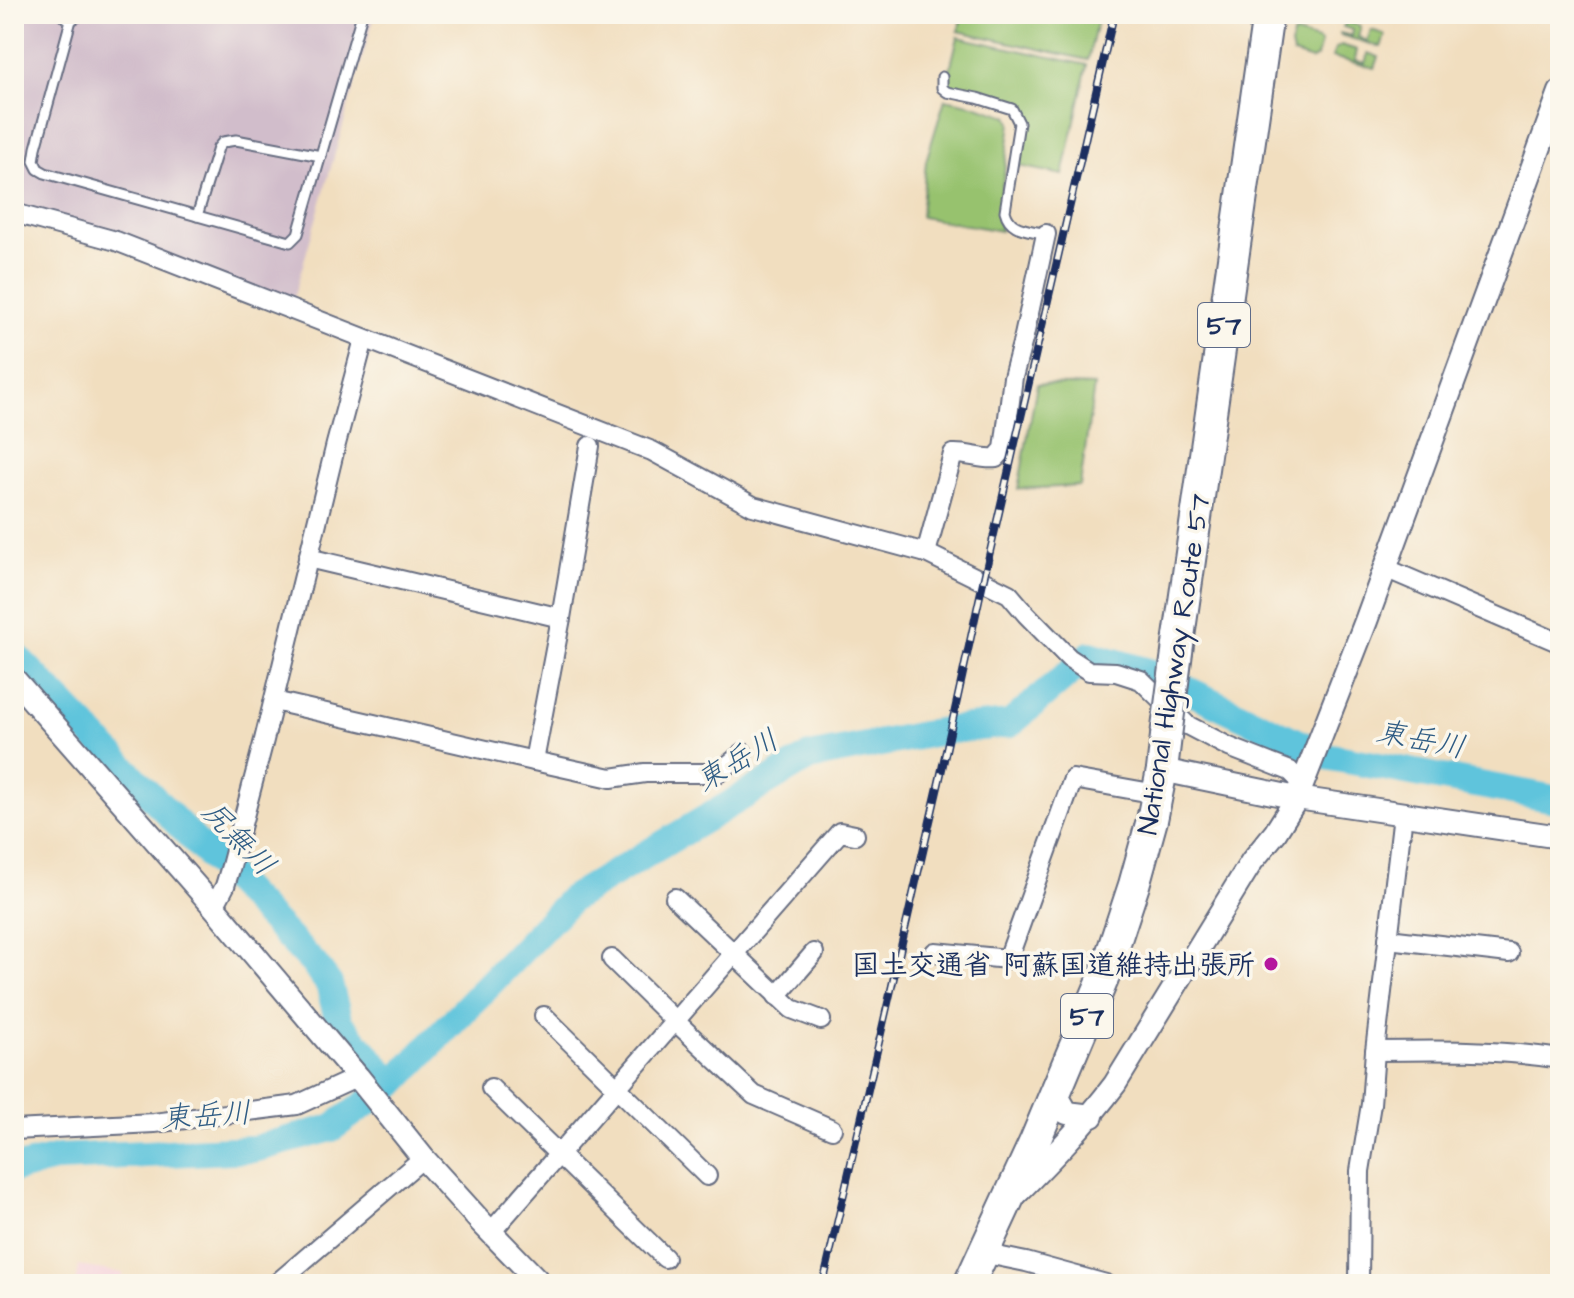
<svg xmlns="http://www.w3.org/2000/svg" width="1574" height="1298" font-family="'Architects Daughter','Klee One',sans-serif">
<rect width="100%" height="100%" fill="#fbf7ec"/>
<filter id="ink" filterUnits="userSpaceOnUse"><feTurbulence type="fractalNoise" baseFrequency=".0125" numOctaves="2"/><feDisplacementMap in="SourceGraphic" scale="16" xChannelSelector="R" yChannelSelector="G"/><feConvolveMatrix kernelMatrix="1 2 1 2 8 2 1 2 1" color-interpolation-filters="sRGB"/></filter>
<filter id="wash" filterUnits="userSpaceOnUse"><feTurbulence type="fractalNoise" baseFrequency=".006" numOctaves="4" result="noise"/><feDisplacementMap in="SourceGraphic" scale="32" xChannelSelector="R" yChannelSelector="G"/><feGaussianBlur stdDeviation="1.8" result="paint"/><feColorMatrix in="noise" values="0 0 0 0 0 0 0 0 0 0 0 0 0 0 0 0 0 1.4 0 .05"/><feComposite in="paint" operator="in"/></filter>
<g filter="url(#wash)">
<rect width="100%" height="100%" fill="#f1debf"/>
<path fill="#f5cfda" d="M79,1266l44,7 -2,11h-45z"/>
<path fill="#d1bdcb" d="M14,14h361l-83,289 -278,-96z"/>
<g fill="#97c26e" stroke="#597866" stroke-width="2">
<path d="M963,14h136l-11,46 -130,-29z"/>
<path d="M1346,22l15,4 -3,11 9,4 4,-11 13,4 1,2 -4,11 -41,-12v-2l12,3 1,-6 -10,-3z"/>
<path d="M1297,34l21,6 3,2 -4,15 -5,3 -19,-6 -2,-8 2,-11z"/>
<path d="M958,37l129,28 -24,110 -44,-9 6,-44 -6,-18 -44,-13 -23,-3 -4,-3v-8z"/>
<path d="M1341,45l16,5 -2,10 10,3 3,-10 11,4 -4,11 -43,-11 3,-8z"/>
<path d="M945,99l29,6 34,11 3,7 -13,94 3,14 -80,-14 5,-56z"/>
<path d="M1037,384l57,2 -14,100 -62,3z"/>
</g>
<g fill="none" stroke-linecap="round" stroke-linejoin="round">
<g stroke="#5ec4dc" stroke-width="28">
<path d="M14,654l300,310 15,20 10,39 54,61"/>
<path d="M14,1169l45,-11 195,-9 78,-21 61,-44 178,-185 238,-142 140,-27 61,-6 80,-69 62,18 174,83 234,44"/>
</g>
</g>
</g>
<g filter="url(#ink)">
<g fill="none" stroke-linecap="round" stroke-linejoin="round">
<g stroke="#666c80" stroke-width="13">
<g id="service">
<path d="M60,14l11,6"/>
<path d="M71,20l-35,128 -2,13 4,8 7,4 245,69 8,-8 64,-220"/>
<path d="M71,20l12,-6"/>
<path d="M942,77v11l5,4 30,6 35,11 7,14 -14,88c5,20 23,18 41,23"/>
<path d="M197,216l21,-68 5,-6 13,-2 85,16"/>
</g>
</g>
<g stroke="#666c80" stroke-width="22">
<g id="minor">
<path d="M14,213l102,28 536,210 101,55 173,47 83,41 17,20 43,44 20,13 27,1 25,8 46,45 42,22 61,24 13,13"/>
<path d="M590,446l-29,172 -27,143 77,17 34,-5h73l25,-20"/>
<path d="M926,553l27,-99c15,-1 28,6 43,4l8,-9 9,-72 11,-41 22,-102"/>
<path d="M308,558l253,60"/>
<path d="M1385,568l175,75"/>
<path d="M274,701l260,60"/>
<path d="M1403,814l-28,237c62,-1 124,-2 185,8"/>
<path d="M675,898l117,111 29,11"/>
<path d="M214,907l11,-21 6,-20 33,-126 72,-296 28,-105"/>
<path d="M1388,939l121,14"/>
<path d="M935,952l73,7 65,-180 84,15"/>
<path d="M612,959l63,62 79,74 78,34"/>
<path d="M777,996l37,-43"/>
<path d="M544,1016l163,160"/>
<path d="M491,1088l174,170"/>
<path d="M14,1130l140,-7 143,-18 61,-28"/>
<path d="M491,1232l349,-400 15,3"/>
<path d="M982,1253l44,9 80,22"/>
<path d="M276,1284l147,-126"/>
<path d="M1359,1284l1,-113 11,-67 4,-53"/>
</g>
</g>
<g stroke="#666c80" stroke-width="26">
<g id="tertiary">
<path d="M14,679l200,228 144,170 65,81 57,63 61,63"/>
<path d="M1162,770l135,28 263,39"/>
<path d="M1055,1092l12,21 25,3"/>
<path d="M1015,1195c36,-36 70,-71 100,-111l137,-223 23,-28 22,-35 69,-177 194,-529"/>
</g>
</g>
<g stroke="#666c80" stroke-width="34">
<g id="trunk">
<path d="M1179,637l89,-623"/>
<path d="M969,1284l66,-143 68,-162 31,-94 18,-65 10,-50 4,-34"/>
</g>
</g>
<use href="#service" stroke="#fff" stroke-width="9"/>
<use href="#minor" stroke="#fff" stroke-width="18"/>
<use href="#tertiary" stroke="#fff" stroke-width="22"/>
<use href="#trunk" stroke="#fff" stroke-width="30"/>
<g stroke="#1b2f5e" stroke-width="8">
<path id="rail" d="M823,1284l117,-506 43,-196 131,-568"/>
</g>
<use href="#rail" stroke="#fbf7ec" stroke-width="5" stroke-dasharray="15" stroke-linecap="butt"/>
<g stroke="#666c80" stroke-width="34" stroke-linecap="butt">
<path id="trunk-bridge" d="M1166,736l13,-99"/>
</g>
<use href="#trunk-bridge" stroke="#fff" stroke-width="30"/>
</g>
</g>
<circle fill="#b5179e" stroke="#fbf7ec" stroke-width="3" cx="1271" cy="964" r="8"/>
<g text-anchor="middle" stroke-width="7" stroke-linejoin="round" paint-order="stroke">
<g fill="#fbf7ec" stroke="#5e6b89" stroke-width="2">
<rect x="1198" y="303" width="52" height="44" rx="6"/>
<rect x="1061" y="994" width="52" height="44" rx="6"/>
</g>
<g font-size="26" font-weight="bold" fill="#1b2f5e">
<text x="1224" y="334">57</text>
<text x="1087" y="1025">57</text>
</g>
<g font-size="28" fill="#1b2f5e" stroke="#fbf7ec">
<text transform="translate(1173 664) rotate(-81)" y="10">National Highway Route 57</text>
</g>
<g font-size="28" font-weight="bold" fill="#1b2f5e" stroke="#fbf7ec" text-anchor="end">
<text x="1255" y="974">国土交通省 阿蘇国道維持出張所</text>
</g>
<g font-size="30" font-style="italic" fill="#2f5c84" stroke="#fbf7ec">
<text transform="translate(1421 739) rotate(11)" y="10">東岳川</text>
<text transform="translate(737 760) rotate(-31)" y="10">東岳川</text>
<text transform="translate(239 838) rotate(46)" y="10">尻無川</text>
<text transform="translate(206 1115) rotate(-4)" y="10">東岳川</text>
</g>
</g>
<rect width="1574" height="1298" fill="none" stroke="#fbf7ec" stroke-width="48"/>
</svg>
